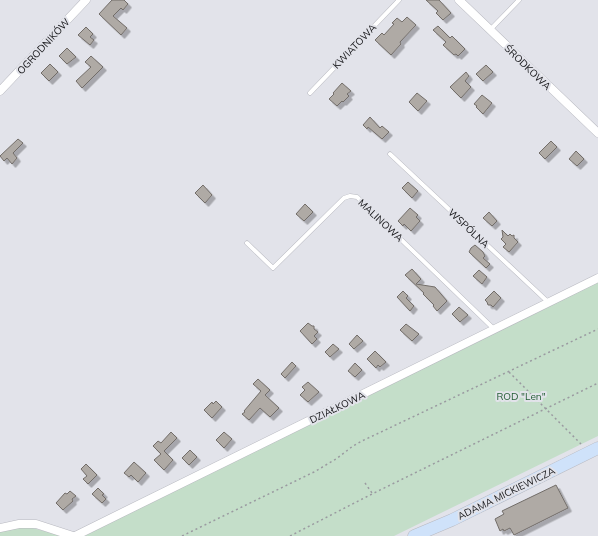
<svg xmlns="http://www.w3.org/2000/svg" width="598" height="536" font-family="Mulish,sans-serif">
<defs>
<filter id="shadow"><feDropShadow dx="3.5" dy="3.5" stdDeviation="0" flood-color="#0004"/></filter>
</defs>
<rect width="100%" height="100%" fill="#e2e3ea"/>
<g fill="#c4dec9">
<path d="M598,281v155l-204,100h-314z"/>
<path d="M25,526l38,10h-63v-4z"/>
</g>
<g fill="#afaaa5" stroke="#726d69" filter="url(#shadow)">
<path d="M112,0h12l4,4 -5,6 -2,-2 -8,8 14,12 -6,7 -22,-21z"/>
<path d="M426,0h13l12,13 -8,7 -7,-7 2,-2z"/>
<path d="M407,17l9,8 -16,17 1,2 -10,11 -16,-15 7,-7 2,2 10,-11 -2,-1 5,-5 5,4z"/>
<path d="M438,26l12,12 2,-2 13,13 -7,7 -2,-2 -2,1 -11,-10 3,-3 -13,-12z"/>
<path d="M86,27l7,7 -3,3 4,3 -4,5 -12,-10z"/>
<path d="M67,48l9,9 -9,7 -8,-8z"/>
<path d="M91,56l12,11 -21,21 -6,-7 15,-14 -6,-5z"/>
<path d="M50,64l8,8 -9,9 -8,-8z"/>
<path d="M486,65l7,7 -10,9 -7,-7z"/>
<path d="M466,72l3,4 -4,5 6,6 -10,11 -11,-11z"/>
<path d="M342,83l9,8 -4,3 2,2 -6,6 -1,-1 -5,5 -8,-7 5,-5 -1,-1z"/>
<path d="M417,93l10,8 -9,10 -9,-9z"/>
<path d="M482,95l10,8 -9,11 -7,-7 1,-1 -3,-2z"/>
<path d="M370,117l10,11 2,-2 7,6 -7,7 -14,-12 -1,2 -4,-4z"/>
<path d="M18,139l5,4 -10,10 4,5 -5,6 -5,-6 -3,3 -4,-5z"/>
<path d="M551,141l6,6 -12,12 -6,-6z"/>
<path d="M576,151l8,8 -7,7 -8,-7z"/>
<path d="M408,182l10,9 -6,7 -10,-10z"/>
<path d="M203,185l9,10 -7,8 -10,-10z"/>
<path d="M305,204l8,8 -9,9 -8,-7z"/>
<path d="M410,208l8,7 -2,2 4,4 -9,10 -7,-7 -1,2 -5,-5z"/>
<path d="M489,212l8,9 -5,5 -9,-8z"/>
<path d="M502,230l6,6 2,-2 2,2 2,-1v3l4,4 -9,10 -6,-5 3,-3 -5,-5 2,-2z"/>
<path d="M475,245l8,7 2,4 -2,2 7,6 -4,4 -17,-16 2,-4z"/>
<path d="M412,269l9,10 -5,5 19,3 12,14 -10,10 -4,-5 1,-1 -11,-11 1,-1 -19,-18z"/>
<path d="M479,270l8,7 -5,7 -9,-8z"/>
<path d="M403,291l5,5 -2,2 8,8 -4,5 -13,-14z"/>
<path d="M494,291l7,7 -8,9 -2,-2h-3l-1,-3 -2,-2z"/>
<path d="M459,307l9,8 -8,7 -8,-8z"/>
<path d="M308,323l4,3h2v3l4,3 -4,4 3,3 -5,5 -12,-13z"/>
<path d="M406,324l13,10 -7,7 -12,-11z"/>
<path d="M357,335l6,6 -9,8 -5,-5z"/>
<path d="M333,344l6,5 -9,8 -5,-5z"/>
<path d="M375,351l11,11 -6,5 -2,-2 -2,3 -9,-9z"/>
<path d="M292,362l4,4 -11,12 -4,-4z"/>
<path d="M355,363l7,7 -7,7 -7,-6z"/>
<path d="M258,379l12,11 -5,5 14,13 -9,9 -10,-9 -11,12 -7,-6 3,-2 -1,-1 17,-20 -8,-7z"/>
<path d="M308,382l11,10 -11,10 -8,-7 5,-5 -3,-3z"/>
<path d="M216,401l6,6 -10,11 -8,-8 8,-8 1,2z"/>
<path d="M171,432l6,6 -13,13 9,9 -9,10 -10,-10 7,-6 -8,-8 5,-5 3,2z"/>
<path d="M224,432l8,7 -8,9 -8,-8z"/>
<path d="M190,450l7,7 -8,8 -7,-7z"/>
<path d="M134,462l12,11 -8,9 -7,-7 -2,2 -5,-4z"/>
<path d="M86,464l11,11 -9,9 -5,-5 4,-3 -6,-7z"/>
<path d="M556,485l12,23 -54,27 -4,-7 -6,3 -1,-2 -3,2 -5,-12 9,-5 -2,-3z"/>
<path d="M98,488l6,6 -2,1 4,4 -4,4 -10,-9z"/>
<path d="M70,491l6,5 -4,3 1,2 -10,9 -7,-7 9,-10 2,1z"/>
</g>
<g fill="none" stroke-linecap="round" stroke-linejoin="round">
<g stroke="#b8b9c0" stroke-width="5">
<g id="lane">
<path d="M490,30l29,-30"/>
<path d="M310,93l89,-93"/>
<path d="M390,154l158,148"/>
<path d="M247,243l26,25 71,-70 6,-2 7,1 137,132"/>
</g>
</g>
<g stroke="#b8b9c0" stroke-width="9">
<g id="street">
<path d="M459,0l139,133"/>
<path d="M0,91l86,-91"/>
<path d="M0,528l19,-4h17l37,12"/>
<path d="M75,536l523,-258"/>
</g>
</g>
<g stroke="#b8b9c0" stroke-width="13">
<path id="secondary" d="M414,536l38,-16 146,-72"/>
</g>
<g stroke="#9a9aa0" stroke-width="1.5" stroke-dasharray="2 3" stroke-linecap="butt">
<path d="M509,372l72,72"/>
<path d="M365,483l7,10"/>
<path d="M182,536l132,-64 22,-13 17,-13 9,-5 236,-112"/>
<path d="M290,536l82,-42 226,-111"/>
</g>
<use href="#lane" stroke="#fff" stroke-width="4"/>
<use href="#street" stroke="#fff" stroke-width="8"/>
<use href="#secondary" stroke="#cfe2fa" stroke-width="12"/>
</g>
<g text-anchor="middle" stroke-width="4" stroke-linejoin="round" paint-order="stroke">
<g font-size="10" fill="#141417" stroke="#e2e3ea">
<text transform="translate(43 46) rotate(-47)" y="4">OGRODNIKÓW</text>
<text transform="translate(354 46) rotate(-46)" y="4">KWIATOWA</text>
<text transform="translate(528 67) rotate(44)" y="4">ŚRODKOWA</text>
<text transform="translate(381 220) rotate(43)" y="4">MALINOWA</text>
<text transform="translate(469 228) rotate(43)" y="4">WSPÓLNA</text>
<text transform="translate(337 407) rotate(-26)" y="4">DZIAŁKOWA</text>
<text transform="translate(506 493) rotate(-26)" y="4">ADAMA MICKIEWICZA</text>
</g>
<g font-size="10" fill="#215b32" stroke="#e2e3ea">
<text x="521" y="400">ROD "Len"</text>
</g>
</g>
</svg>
